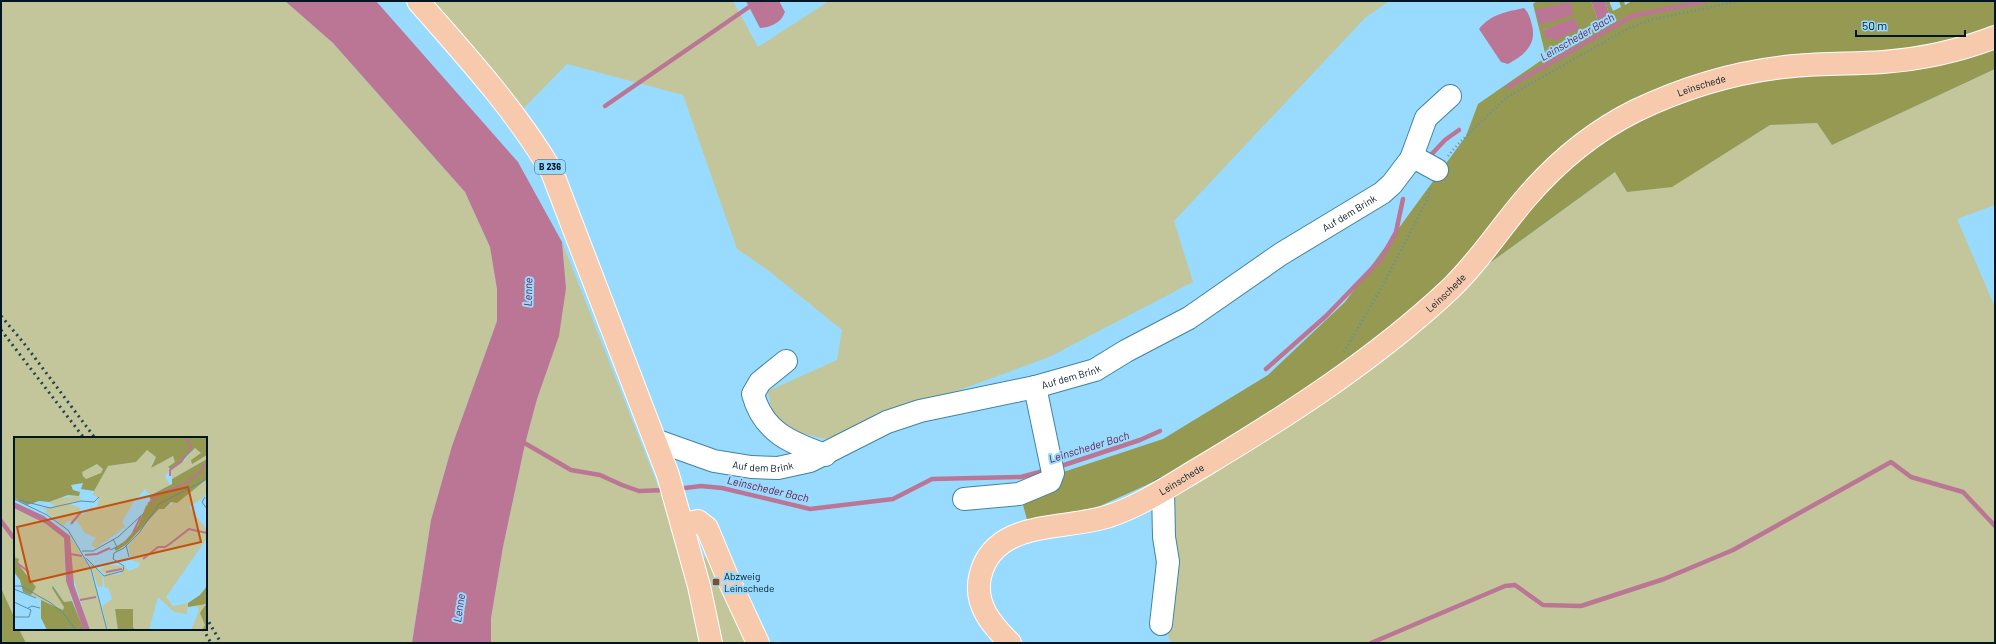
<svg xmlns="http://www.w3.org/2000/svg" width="1996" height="644" font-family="Barlow,sans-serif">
<rect width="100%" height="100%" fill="#99dbfe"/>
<g fill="#c2c69a">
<path d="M1,1h284l48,42 132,149 25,55 7,42v32l-45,125 -21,74 -19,123h-386l-7,-14h187v-191h-191v181l-14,-31z"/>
<path d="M427,1h306l25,46 71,-46h560l-24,17 -191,203 19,61 -144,75 -223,82 -34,-8 -20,-19 -4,-21 69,-31 5,-30 -73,-59 -32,-22 -54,-154 -116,-31 -44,45z"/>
<path d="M1995,69v136l-38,14 38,88v336h-824l-6,-16 10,-83v-51l440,-321 12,20 45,-6 98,-61 47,-2 15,22z"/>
<path d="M562,242l107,272 32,129h-210v-25l12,-71 22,-103 41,-156z"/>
<path d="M710,554l39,89h-28l-18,-85z"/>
</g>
<g fill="#959952" fill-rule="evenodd">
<path d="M1537,1h54l7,20 11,-7 -4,-13h4l4,10 8,-4 -2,-6h5l1,4 7,-4h363v68l-163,76 -15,-22 -47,2 -98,62 -45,5 -12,-20 -132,96 -123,94 -189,112 -71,32 -72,17 -10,-36 145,-48 105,-64 77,-73 121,-166 12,-32 68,-47 -13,-53zM1574,19l4,10 -26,9h-4l-5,-8z"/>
<path d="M1,588l14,31v10h4l7,14h-25z"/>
</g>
<g fill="#bb7695">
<path d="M285,1h91l142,161 44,80 4,46 -7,48 -22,63 -12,45 -22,103 -12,71v25h-79l19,-123 21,-74 45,-125v-32l-7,-42 -25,-55 -132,-149z"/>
<path d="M746,1h33l6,11c-4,11 -14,15 -25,16z"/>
<path d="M1591,1h14l4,13 -11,7z"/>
<path d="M1570,2l3,13 -33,10 -5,-15z"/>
<path d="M1524,8c5,5 6,10 8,17 5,20 -8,30 -24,39l-7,-2 -22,-33c12,-15 27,-17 45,-21z"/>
<path d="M1574,18l5,11 -24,12 -3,-3 -6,1 -3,-9z"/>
</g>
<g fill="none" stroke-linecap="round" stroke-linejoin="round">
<g stroke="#bb7695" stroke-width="4.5">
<path d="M1508,87l124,-71 74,-15"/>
<path d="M605,106l144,-99"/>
<path d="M1429,157l16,-17 14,-10"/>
<path d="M1266,369l60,-53 55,-57 15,-27 7,-33"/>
<path d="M521,441l50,29 29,5 22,10 17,6 27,-1"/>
<path d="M1058,467l82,-27 20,-9"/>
<path d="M677,489l24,-3 21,2 88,21 83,-10 39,-20 89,-2 26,-7"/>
<path d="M1,521l12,16"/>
<path d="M1371,643l134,-57 10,-1 28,20 38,1 83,-27 69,-29 158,-88 20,15 52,15 32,34"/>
</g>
<g stroke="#4183a2" stroke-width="24">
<g id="minor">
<path d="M1411,159l15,-41 24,-22"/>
<path d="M786,361l-26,21 -7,12c10,38 38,49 72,61"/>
<path id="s1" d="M655,440l59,21 37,6 27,1 32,-7 77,-39 33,-11 115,-24 60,-17 31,-19 63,-33 92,-64 101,-61 10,-9 19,-25 8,1 18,10"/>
<path d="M964,499l55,-5 31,-13 3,-8 -18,-86"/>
<path d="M1161,624l7,-62 -4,-25 -1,-48"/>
</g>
</g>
<g stroke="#fff" stroke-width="24">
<g id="major">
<path d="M418,1c48,55 97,108 134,171l116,303 31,111 12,57"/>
<path d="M682,524l16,-3 9,7 19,46 32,69"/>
<path id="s2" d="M1010,643c-18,-18 -36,-38 -30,-66 13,-59 86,-46 129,-61 34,-11 65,-33 96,-51 85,-51 170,-106 243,-174 30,-28 52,-63 78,-93 30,-35 67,-66 109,-87 50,-24 104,-40 159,-45 30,-3 60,-2 89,-4 39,-3 76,-11 112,-25"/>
</g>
</g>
<g stroke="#5f91ab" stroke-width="2.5" stroke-dasharray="1 3" stroke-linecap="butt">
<path d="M1448,156l10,-12 49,-47 122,-69 21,-8 89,-19"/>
<path d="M1344,352l41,-71 42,-81 4,-14"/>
</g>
<use href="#minor" stroke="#fff" stroke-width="22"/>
<use href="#major" stroke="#f7caae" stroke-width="22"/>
<g stroke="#224253" stroke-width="3" stroke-dasharray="2 4" stroke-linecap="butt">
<path d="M1,316l22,26 72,96"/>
<path d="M1,330l83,108"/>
<path d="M206,617l15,26"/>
<path d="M203,629l8,14"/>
</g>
</g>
<rect fill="#8d4a1b" stroke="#99dbfe" stroke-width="1.5" x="712" y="578" width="8" height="8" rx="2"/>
<g text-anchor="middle" stroke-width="4" stroke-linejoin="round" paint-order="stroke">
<rect fill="#99dbfe" stroke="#2e5265" stroke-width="1" x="535" y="160" width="30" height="14" rx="3"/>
<g font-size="9" font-weight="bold" fill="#001723">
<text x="550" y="170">B 236</text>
</g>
<g font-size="10" fill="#001723" stroke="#99dbfe">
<text dy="4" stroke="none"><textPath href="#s2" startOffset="970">Leinschede</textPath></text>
<text dy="4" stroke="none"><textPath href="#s1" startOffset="760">Auf dem Brink</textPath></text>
<text dy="4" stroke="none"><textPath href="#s2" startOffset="634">Leinschede</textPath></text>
<text dy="4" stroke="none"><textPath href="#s1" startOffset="436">Auf dem Brink</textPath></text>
<text dy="4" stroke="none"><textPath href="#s1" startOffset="112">Auf dem Brink</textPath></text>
<text dy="4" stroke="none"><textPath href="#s2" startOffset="310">Leinschede</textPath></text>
</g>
<g font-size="10" fill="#001723" stroke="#99dbfe" text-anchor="start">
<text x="724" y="580">Abzweig<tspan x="724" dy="12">Leinschede</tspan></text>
</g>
<g font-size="11" font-style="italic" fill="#6b1846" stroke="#99dbfe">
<text transform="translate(1577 37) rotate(-30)" y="4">Leinscheder Bach</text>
<text transform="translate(528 292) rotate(-88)" y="4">Lenne</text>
<text transform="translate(1089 447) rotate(-17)" y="4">Leinscheder Bach</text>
<text transform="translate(768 489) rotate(13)" y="4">Leinscheder Bach</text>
<text transform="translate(459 608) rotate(-82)" y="4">Lenne</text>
</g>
</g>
<g transform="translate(14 437)">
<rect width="193" height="193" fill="#99dbfe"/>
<path d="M181,11l6,5 -9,10 15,-8v4l-35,20 -1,-8 14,-11zM133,13l9,7 -6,9 8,-7 9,1 6,-4 2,6 -7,5 1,4 -4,5 5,9 -20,10 -5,-6 -11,12 -12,21 3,5 -29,21 -5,-3 5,-7 -11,-5 -8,-12h-10l-3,5 -18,-13v-4h-6l15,-3 -6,-4 11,-4 19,-2 2,4 -14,3 14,5 -2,3 4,4 8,-8h6l2,-9 -6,-3 1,-4 14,-25 28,-4zM83,27l6,5 -2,4 -15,6 -3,-3 -1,-4zM193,43v12l-3,5 -15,10 18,23v8l-41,59 7,9 15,-3 -1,11 -13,-2 -16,-15 -9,33h-14l-2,-3v-18h-18l3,21h-10l-6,-24 10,-7 -4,-12 -3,1 -2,-12 17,-2 5,-7 4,4 9,-4 2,-4 -9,-3 -3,-14 31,-37h5zM0,71l32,16 18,14 1,35 7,28 -8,1 -10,-16 -2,2 12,19 -1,3 -32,-15 5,-8 -18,-23 1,-5 -5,-2zM56,99l20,33 17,61h-17l-3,-8 -16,-52zM75,123l13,16 1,10 -5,1zM92,128l17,1v4l-16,5 -8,-5zM190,166l1,22 -3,5h-11l8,-19 -2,-5z" fill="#c2c69a"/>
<path d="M0,0h193v18l-15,9 -1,-4 10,-7 -6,-5 -16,16 -9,5 -2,-2 7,-5 -2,-6 -22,12 5,-11 -9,-7 -11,12 -28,4 -14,25 -13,-2 2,-6 -12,2 2,5 7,2 -1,4 -11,-1 -19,7 -10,-1 -12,4 -13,-7zM83,27l6,5 -2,4 -15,6 -3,-3 -1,-4zM193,22v20l-30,24 -6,-1 -7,7h-5l-32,35 -11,7 -2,-3 11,-7 13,-15 8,-20 5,-5 -2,-5 23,-12v-5zM0,120l5,2 -1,5 18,23 -5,8 -8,-3 -3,-12 -6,-8zM39,149l11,16 8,-1 12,29h-37l-6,-12v-18l22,10 1,-3 -12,-19zM193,149v44h-5l3,-5 -5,-12 6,-9 -18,3v-4l12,-8zM101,172h18v18l2,3h-17z" fill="#959952" fill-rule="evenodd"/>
<path d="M0,65l30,14 26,20 4,49 16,45h-6l-2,-4 -16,-45 -2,-43 -18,-14 -32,-16z" fill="#bb7695"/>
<path fill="none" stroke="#bb7695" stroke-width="2" d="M171,0l6,10 -4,6M156,39v-6l11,-8 5,-7M134,67l10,-9 28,-12 15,-12 6,-10M57,87l10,-12M119,96l8,-17M56,117l12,2M71,118l12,-1 13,-6M129,122l15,-12h7l6,-4 18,-14 18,4M3,126l12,9M92,135l16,-3M66,163l16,-3"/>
<path fill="none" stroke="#5c8da6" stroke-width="1" d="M191,60l-3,5 5,7M0,62l33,16 21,15 23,39 16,61M5,63l31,8 31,-7 13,1 5,-5M112,108l3,12M96,113l7,-3 -4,-8M68,114h11l25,-14 26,-24M72,121l18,18 19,-5 1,-5 -11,-7 1,-6 10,-5 15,-15 20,-29 48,-25M0,149h7l30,17 12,10 13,17M0,152l22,9M0,165l17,8 -2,7h-15M14,171l4,-2 8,2"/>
<path fill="#c54f0f" fill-opacity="0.15" stroke="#c54f0f" stroke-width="2" d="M174,50l13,55 -171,40 -13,-55z"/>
<rect width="193" height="193" fill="none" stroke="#001723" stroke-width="2"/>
</g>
<rect width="1996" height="644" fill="none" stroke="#001723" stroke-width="4"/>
<path d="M1856 30v6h109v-6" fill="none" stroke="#001723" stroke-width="2"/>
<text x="1862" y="30" font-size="12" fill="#001723" stroke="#99dbfe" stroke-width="3" paint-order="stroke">50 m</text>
</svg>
